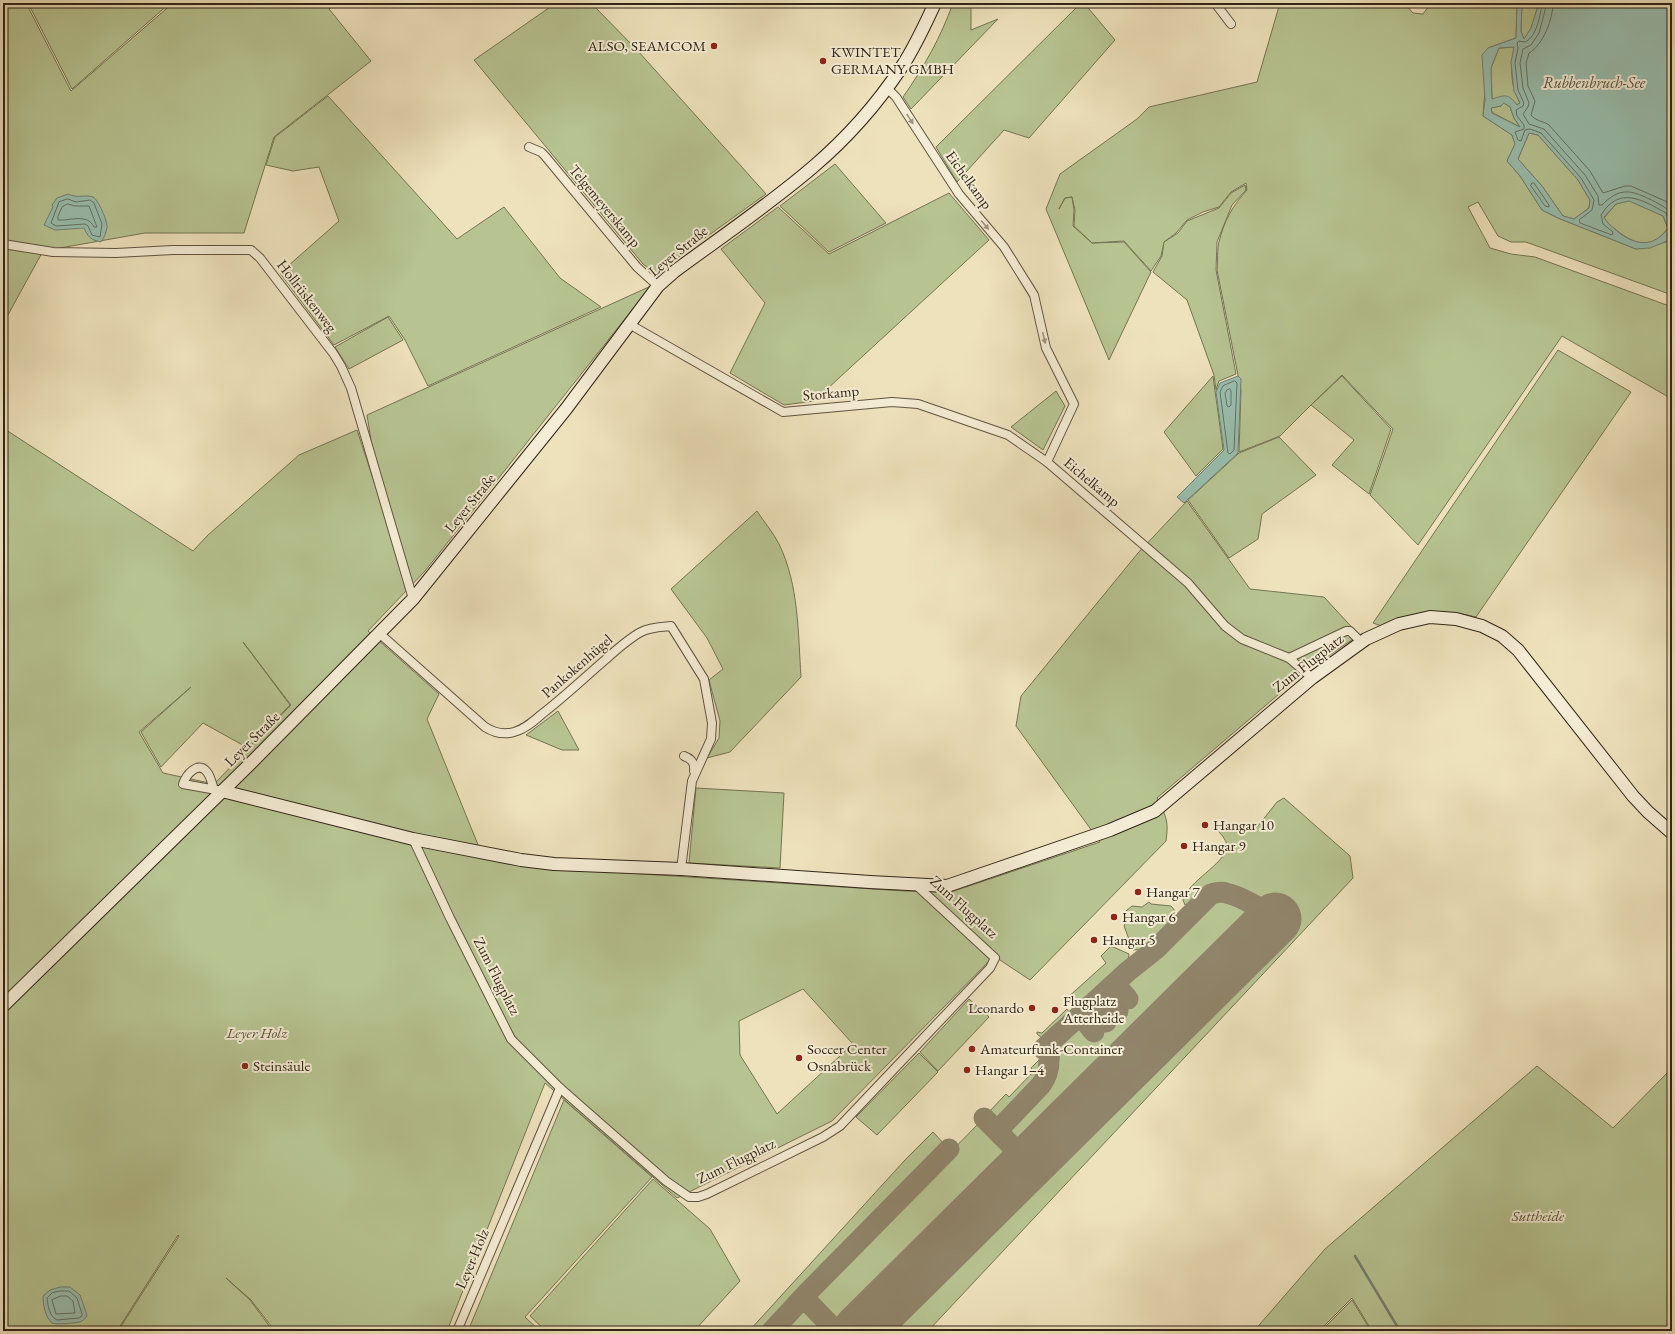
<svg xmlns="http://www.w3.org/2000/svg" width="1675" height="1334" font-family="'EB Garamond',serif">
<rect width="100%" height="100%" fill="#eee2bd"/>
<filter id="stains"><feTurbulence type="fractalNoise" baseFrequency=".005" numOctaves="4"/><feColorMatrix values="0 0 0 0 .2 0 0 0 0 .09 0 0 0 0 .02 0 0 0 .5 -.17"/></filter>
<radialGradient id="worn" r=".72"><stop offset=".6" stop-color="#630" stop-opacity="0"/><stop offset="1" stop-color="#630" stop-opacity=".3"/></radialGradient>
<g fill="#b7c492" stroke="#747454" fill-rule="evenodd">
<path d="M3,3h23l45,88 102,-88h164l-8,6 42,52 -97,76 -30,96h-99l-102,18 -40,73z"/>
<path d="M28,3h142l-98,86z"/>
<path d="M556,3h35l47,48 128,143 -89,64 -19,18 -15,-12 -169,-204z"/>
<path d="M953,3h18v27l27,-11 -87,90 -8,-12c21,-30 38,-60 50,-94z"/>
<path d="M1081,3h3l31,37 -86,98 -25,-8 -47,52 -21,-35z"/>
<path d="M1280,3h124l9,10 10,1 8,-11h86l-1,35 -28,10 -5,68 29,19 3,9 -8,17 13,15 22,34 16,8 78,31 30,-7 6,-3v56l-146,-53h-15l-13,-6 -20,-34 -10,5 22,41 21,6 24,3 137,50v92l-110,-63 -144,209 -48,-50 23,-66 -51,-54 -31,30 31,-29 49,53 -22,65 -37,-29 22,-25 -43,-35 -31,31 -41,16 2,-62 -24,-120c1,-9 0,-21 2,-28 5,-21 14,-37 28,-52l-1,-7 -15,9 -12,15 -16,5 -16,8 -11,13 -12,9 -3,14 -10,15 -27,-30 -32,2 -18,-17 1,-16 -3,-13 -7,1 -6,11 6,-11 7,-1 2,13 -1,16 19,17 32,-1 27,30 -42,88 -63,-151 14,-35 77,-55 12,-12 108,-25z"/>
<path d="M1522,3h17l-8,25 -7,12 -3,-9z"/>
<path d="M1515,47c-5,20 -5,37 5,56l-4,2 -24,-6 -1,-31 8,-20z"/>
<path d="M328,96l129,143 47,-32 56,71 41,29 -173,79 -23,-46 -16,-24 -55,29 -54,-72 59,-52 -20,-54 -26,4 -27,-6 9,-28z"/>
<path d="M1504,103l6,4 4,11 6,9 -27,-14 -3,-5 11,-2z"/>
<path d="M1529,133l9,2 40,45 12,20 -1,8 -15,11 -11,-3 -21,-30 -24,-27z"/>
<path d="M835,164l51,59 -57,29 -49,-46z"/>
<path d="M1245,185l1,5 -14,15 -15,37 -1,28 20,104 -17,7 -3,9 -2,-15 -27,-75 -34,-28 9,-16 2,-14 14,-9 9,-12 32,-13 12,-15z"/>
<path d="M949,193l40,47 -175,161 -30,4 -54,-32 35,-70 -44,-54 57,-42 51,47z"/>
<path d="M1629,200l34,16 5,12c-21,29 -42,10 -62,-6l-2,-4 12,-14z"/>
<path d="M651,286l-226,285 -57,60 71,63 -12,25 56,138 51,10 370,24 47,1 149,-50 -84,-116 5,-30 117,-143 49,-52 63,88 74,8 35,38 -53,36 -149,127c9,19 12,22 9,43l-136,139 -36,-24 -162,165 -155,77 -132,-115 -98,248h-172l-24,-31 -25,-22 24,22 23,31h-155l61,-95 -1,-1 -61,96h-114v-903l190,123 15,-16 91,-80 58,-25 24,73 -14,-88zM243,642l48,63 -77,79 -51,-11 -24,-41 52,-45 -50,45 20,35 42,-44 45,25 42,-43zM803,989l50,55 -76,70 -37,-59 -1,-34z"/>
<path d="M388,317l15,23 -54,29 -14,-22z"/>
<path d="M1558,350l73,42 -155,225c-36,-9 -61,-6 -95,9l-8,-3z"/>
<path d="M1213,376l10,73 -27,27 -32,-44z"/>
<path d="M1056,391l9,15 -22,44 -32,-23z"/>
<path d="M1279,437l37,38 -54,39 -4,25 -29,19 -41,-58 51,-47z"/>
<path d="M757,511c7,11 16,21 22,33 20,41 19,89 22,133l-71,75 -23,6 12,-20 1,-17 -11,-41 14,-11 -16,-31 -36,-49z"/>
<path d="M558,711l21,39h-17l-36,-15z"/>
<path d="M696,788l88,5 -4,75 -91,-5z"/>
<path d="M1284,798l66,58 3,22 -425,453h-53l420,-415 -18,-19 -14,6 -5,-1c-34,-15 -39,-25 -68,5l-5,-2 -2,-5c4,-18 42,-36 44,-53 0,-6 -5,-12 -9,-16l1,-5 10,-1 19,5 10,-4 19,-24z"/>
<path d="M1220,896l6,2 33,14v6l-233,232h-3l-16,-17 1,-6 35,-39 5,-8 4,-10 3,-26 81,-73 4,2 25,-23 -1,-3 43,-44 6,-5z"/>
<path d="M1149,902l2,2 20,2 5,6 1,8 -29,29 -15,1 -9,-24 4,-9 -2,-6 6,-5 10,1z"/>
<path d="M1111,946l18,8 -2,12 -3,4 -44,38h-4l-10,-9 40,-36 -5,-7z"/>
<path d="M969,999l20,18 -51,54 -18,-19z"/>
<path d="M1067,1009l3,5v4l-23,20 -4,1 -6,-5v-2l5,1z"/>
<path d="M919,1053l19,19 -61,63 -21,-18z"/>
<path d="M1042,1057l4,3 -1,10 -7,13 -32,34 -10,5 -9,-8 19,-20 3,3 25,-26 -3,-3z"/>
<path d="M1537,1066l76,62 59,-60v263h-300l-20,-33 -33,33h-65l71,-82z"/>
<path d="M564,1100l88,77 -127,140 15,14h-72z"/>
<path d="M980,1122l36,35v2l-172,170 -4,-1c-11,-11 -31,-24 -20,-42z"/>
<path d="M933,1132l13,14 -146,147 -35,38h-16l156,-171z"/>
<path d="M653,1179l57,50 30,52 -46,50h-148l-16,-15z"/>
<path d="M1352,1300l19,31h-50z"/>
<path d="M799,1308h2l5,4 3,-2 21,21h-52z"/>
</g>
<g fill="#99beaf" stroke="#6f8172" fill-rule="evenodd">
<path d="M1517,3h5l-1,28 3,8 7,-11 8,-25h133v236l-22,9 -14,1 -78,-31 -16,-8 -22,-34 -13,-15 8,-17 -3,-9 -29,-19 2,-16 -3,-45 6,-7 28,-10zM1514,47l-3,15 3,29 6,12 -3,2c-9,-12 -12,-10 -25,-6l-1,-31 8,-20zM1504,103l6,4 4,11 6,9 -28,-14 -1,-5 10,-2zM1529,133l9,2 40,45 12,20 -1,8 -15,11 -11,-3 -21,-30 -24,-27zM1629,201l34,15 5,12c-15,21 -34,17 -51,3 -5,-4 -10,-8 -13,-14l12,-13z"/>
<path d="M68,194c11,5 16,0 25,3 5,2 15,25 14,31 -1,5 -3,10 -6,14 -10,-2 -13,-5 -17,-14l-29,2 -11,-5 9,-18 -1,-2 5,-7z"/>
<path d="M1238,376l3,3 -3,74 -54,50 -7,-6 47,-47 -8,-58 4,-9z"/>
<path d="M60,1287h10l10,8 7,20c-1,3 -3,5 -7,7 -5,1 -25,3 -28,1 -7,-6 -9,-19 -9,-27l7,-6z"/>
</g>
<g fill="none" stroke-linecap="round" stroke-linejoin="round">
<g stroke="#657262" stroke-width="1">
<path d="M1542,3c-1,11 -6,35 -17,39l-6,-1 -2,2 1,5 -3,15 3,27 6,13 -1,3 -7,4 1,6 7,9v4l-9,3 3,8 3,1 4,-11 5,-1 11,4 40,45 13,22 -2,10 -13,10 1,3 32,12 1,-3 -10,-8 -2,-9c18,-29 40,-16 65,-2l6,14 -3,7 3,2"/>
<path d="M1547,3l-8,30 -8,12 -8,4 -3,14 3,25 6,15 -1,4 -5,7 6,10 15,5 41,46 13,21 1,9h3c7,-7 15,-14 27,-13 8,0 40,15 43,22"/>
<path d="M1553,3c0,16 -10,42 -24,50l-3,10 2,23 7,15 -4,14c4,6 13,6 18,10l41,46 13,22 22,-7h6l41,18"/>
<path d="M1532,183h2l15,22v2l-4,-1 -14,-20z"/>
<path d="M68,199l8,3 14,-2 4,3 8,21 -2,13 -8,-2 -4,-9 -3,-2 -29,2 -5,-3 8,-21z"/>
<path d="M68,204l7,2h14l8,21h-3c-7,-14 -23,-6 -36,-7v-4l4,-9z"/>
<path d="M1235,381l2,2 -3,67 -4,4 -2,-1 -8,-61 3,-6z"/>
<path d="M1230,389l1,2v14l-2,2 -2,-1 -2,-13 2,-3z"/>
<path d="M60,1291h9l8,7 5,16v2l-3,2 -22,2c-8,-4 -9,-14 -10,-22l5,-5z"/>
<path d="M61,1296h6l6,5 2,12 -19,1 -4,-14z"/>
</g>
<path stroke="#6f8172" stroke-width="2.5" d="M1355,1256l45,75"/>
<g stroke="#90846a" stroke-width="21">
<path d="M1115,984l13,15"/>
<path d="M1103,994l15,17"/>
<path d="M1091,1005l15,17"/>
<path d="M1080,1015l14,17"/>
<path d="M1043,1049l84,-77 29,-23 55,-55c5,-1 10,-3 15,-1 14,3 39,17 49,26"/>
<path d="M984,1118l37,37 10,1 10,-5"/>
<path d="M1001,1135v-8l40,-42c5,-7 8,-15 8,-24 1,-7 -1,-13 2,-19"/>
<path d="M1016,1175l7,-10 -2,-10"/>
<path d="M797,1304l7,-2 5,1 27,28"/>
<path d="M772,1331l38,-41 139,-141"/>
</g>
<path stroke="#90846a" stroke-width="53" d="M859,1331l416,-412"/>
<g stroke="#605440" stroke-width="10">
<g id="street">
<path d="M1215,3l16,21"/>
<path d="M887,88l9,9 63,97 45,53 30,48 12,53 28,56 -27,58"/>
<path d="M529,147l12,5 4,4 92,111 21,19"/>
<path d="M3,244l50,8 63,1 57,-3h78l9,8 73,95 8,13 10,22 62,211"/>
<path d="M629,324l154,88 109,-10 26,2 90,31 39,27 141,121 37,43 17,13 47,19 23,20"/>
<path d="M379,633l106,94c8,5 19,8 29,5 11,-3 20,-11 28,-18 22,-17 42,-36 63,-54 11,-10 23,-21 36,-28 9,-5 20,-5 30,-6l33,53 8,44 -1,16 -19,42 -11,88"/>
<path d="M1289,658l57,-27h4l12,12"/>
<path d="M684,756c8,3 11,7 10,15"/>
<path d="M214,790c-2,-6 -3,-13 -7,-18 -9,-12 -21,3 -24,12l39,7"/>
<path d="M413,839l37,79 61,121 49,49 106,93 23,16h9l9,-3 116,-57 17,-11 150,-158 5,-10 -80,-74"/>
<path d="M457,1331l103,-243"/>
</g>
</g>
<g stroke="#312516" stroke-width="14">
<g id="secondary">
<path d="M222,791l191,48 108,21 33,4 127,5 189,13 77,4 163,-56 45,-19 157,-133 54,-39 33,-15 31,-7 26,2 26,7 20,10 16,14 115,146 15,16 24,21"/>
<path d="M3,1006l246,-241 164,-166 153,-190 92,-123 17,-15c46,-34 95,-67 138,-104 34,-29 64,-63 88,-99 14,-21 24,-43 34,-65"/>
</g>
</g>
<use href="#street" stroke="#f4ecd4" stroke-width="8"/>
<use href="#secondary" stroke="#f4ecd4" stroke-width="12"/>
</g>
<defs><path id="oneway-solid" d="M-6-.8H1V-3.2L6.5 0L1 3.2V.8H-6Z"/></defs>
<g fill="#9c927e">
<use href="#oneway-solid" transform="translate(910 119) rotate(57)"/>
<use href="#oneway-solid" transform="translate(985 225) rotate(50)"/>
<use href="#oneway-solid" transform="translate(1044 338) rotate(77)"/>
</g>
<g fill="#8f2418" stroke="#f4ecd4" stroke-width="1.5">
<circle cx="714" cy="46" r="4"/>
<circle cx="823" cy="61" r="4"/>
<circle cx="1205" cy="825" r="4"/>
<circle cx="1184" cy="846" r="4"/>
<circle cx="1138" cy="892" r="4"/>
<circle cx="1114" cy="917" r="4"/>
<circle cx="1094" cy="940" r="4"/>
<circle cx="1032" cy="1008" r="4"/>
<circle cx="1055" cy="1010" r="4"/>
<circle cx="972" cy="1049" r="4"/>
<circle cx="799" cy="1058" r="4"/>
<circle cx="245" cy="1066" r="4"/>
<circle cx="967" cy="1070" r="4"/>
</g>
<g text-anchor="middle" stroke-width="4" stroke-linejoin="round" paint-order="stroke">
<g font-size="15" fill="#312516" stroke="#f4ecd4" text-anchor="start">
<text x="706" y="51" text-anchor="end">ALSO, SEAMCOM</text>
<text x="831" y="57">KWINTET<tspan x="831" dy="17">GERMANY GMBH</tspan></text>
<text x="1213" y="830">Hangar 10</text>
<text x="1192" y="851">Hangar 9</text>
<text x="1146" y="897">Hangar 7</text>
<text x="1122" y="922">Hangar 6</text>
<text x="1102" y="945">Hangar 5</text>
<text x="1063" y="1006">Flugplatz<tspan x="1063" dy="17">Atterheide</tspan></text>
<text x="1024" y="1013" text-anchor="end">Leonardo</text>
<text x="807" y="1054">Soccer Center<tspan x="807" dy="17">Osnabrück</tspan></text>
<text x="980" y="1054">Amateurfunk-Container</text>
<text x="253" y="1071">Steinsäule</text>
<text x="975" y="1075">Hangar 1–4</text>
</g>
<g font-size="15" fill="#312516" stroke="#f4ecd4">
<text transform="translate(969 180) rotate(54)" y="5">Eichelkamp</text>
<text transform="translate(605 206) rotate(50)" y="5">Telgemeyerskamp</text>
<text transform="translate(678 251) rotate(-39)" y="5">Leyer Straße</text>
<text transform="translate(307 296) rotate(52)" y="5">Hollrüskenweg</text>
<text transform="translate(831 393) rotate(-5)" y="5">Storkamp</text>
<text transform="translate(1092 482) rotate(40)" y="5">Eichelkamp</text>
<text transform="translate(470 503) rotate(-51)" y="5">Leyer Straße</text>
<text transform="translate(1308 663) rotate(-38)" y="5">Zum Flugplatz</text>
<text transform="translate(577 666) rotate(-41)" y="5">Pankokenhügel</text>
<text transform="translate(252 739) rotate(-45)" y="5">Leyer Straße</text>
<text transform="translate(964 907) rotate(42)" y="5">Zum Flugplatz</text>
<text transform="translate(497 976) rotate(63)" y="5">Zum Flugplatz</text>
<text transform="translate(736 1161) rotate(-26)" y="5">Zum Flugplatz</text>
<text transform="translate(472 1259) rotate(-67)" y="5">Leyer Holz</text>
</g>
<g font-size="15" font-style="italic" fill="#524d35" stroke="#f4ecd4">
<text x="257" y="1038">Leyer Holz</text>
<text x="1538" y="1221">Suttheide</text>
</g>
<g font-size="16" font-style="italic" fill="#505344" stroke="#f4ecd4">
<text x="1594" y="88">Rubbenbruch-See</text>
</g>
</g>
<rect width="1675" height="1334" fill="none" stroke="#eee2bd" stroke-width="16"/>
<rect x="4" y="4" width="1667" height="1326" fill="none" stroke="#312516" stroke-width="2"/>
<rect x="8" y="8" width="1659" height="1318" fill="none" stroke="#312516"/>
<rect width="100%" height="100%" filter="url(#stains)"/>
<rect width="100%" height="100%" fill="url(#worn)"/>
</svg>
